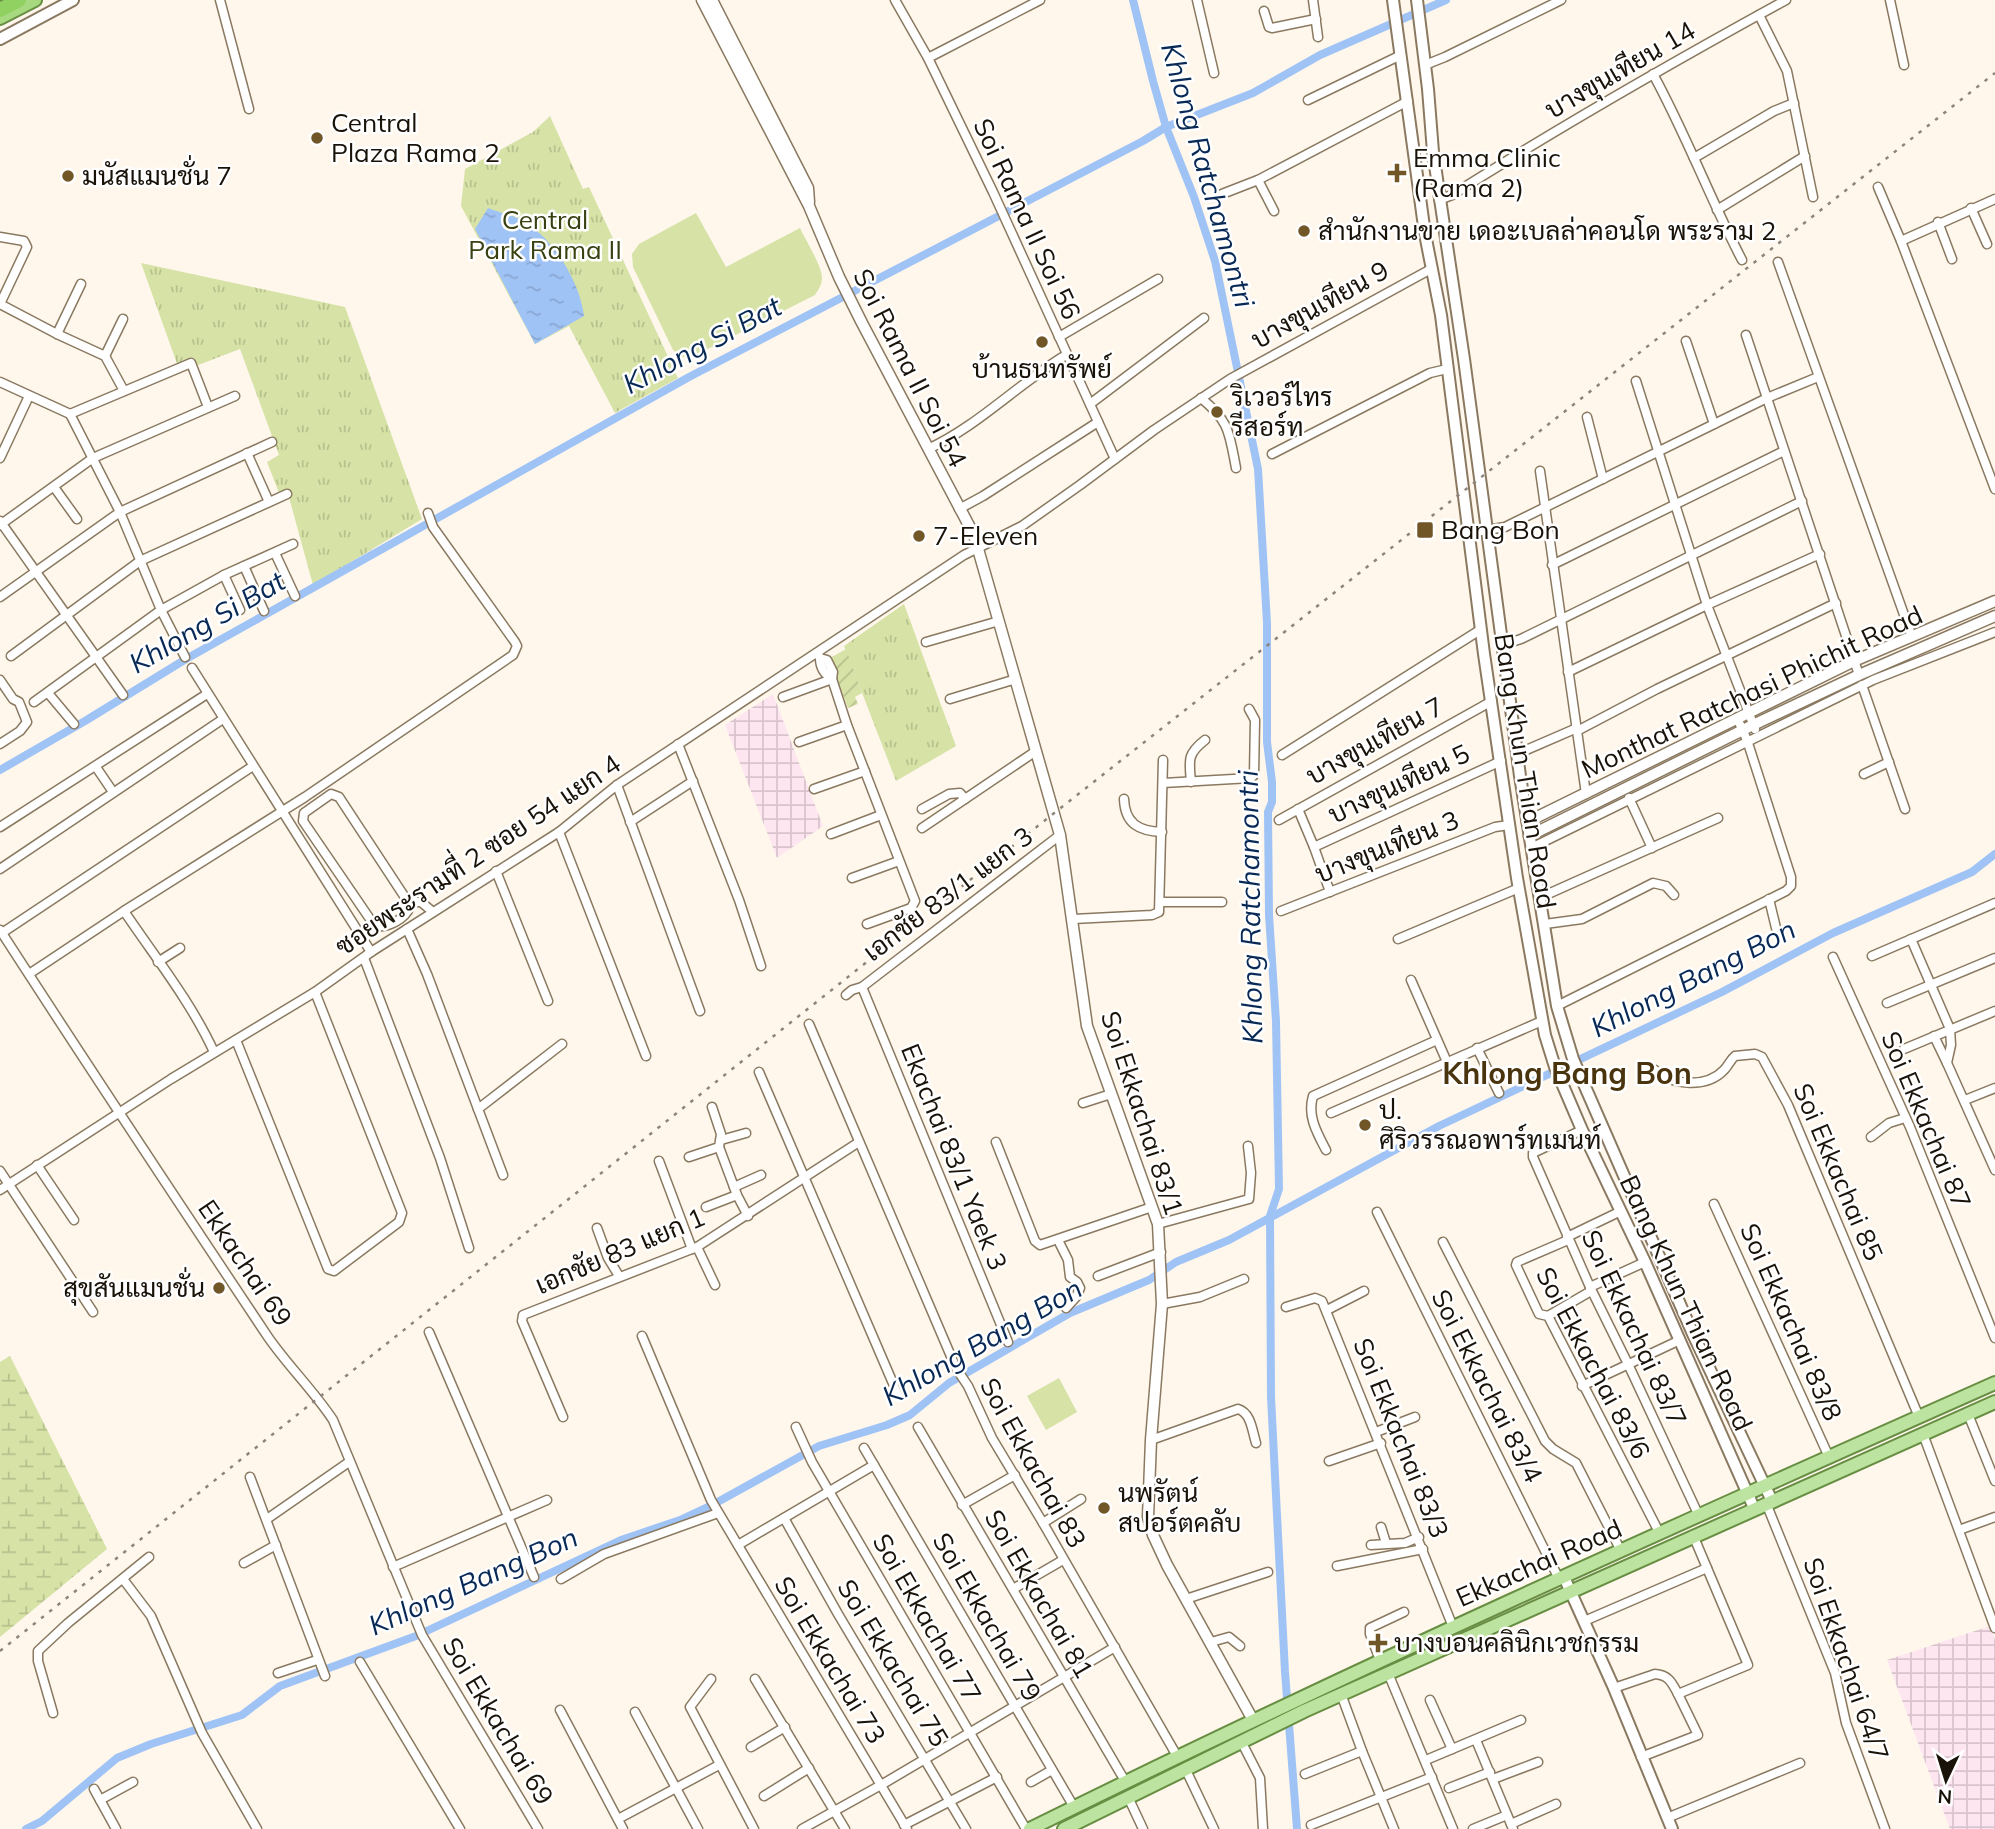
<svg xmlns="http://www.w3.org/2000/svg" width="1995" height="1829" font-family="Mulish,Sarabun,sans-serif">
<defs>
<pattern id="industrial-grid" width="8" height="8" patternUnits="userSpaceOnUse" patternTransform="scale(1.75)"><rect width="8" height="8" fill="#fee6f1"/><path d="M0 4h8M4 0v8" fill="none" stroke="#d9c4cd"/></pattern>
<pattern id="grass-tufts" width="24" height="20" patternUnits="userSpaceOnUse" patternTransform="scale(1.75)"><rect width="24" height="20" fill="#d6e2a6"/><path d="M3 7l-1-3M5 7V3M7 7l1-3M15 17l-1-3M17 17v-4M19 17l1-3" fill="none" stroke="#b7c18e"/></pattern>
<pattern id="wetland-marsh" width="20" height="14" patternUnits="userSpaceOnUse" patternTransform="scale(1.75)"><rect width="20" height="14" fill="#d6e2a6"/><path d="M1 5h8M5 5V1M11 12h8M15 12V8" fill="none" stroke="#b7c18e"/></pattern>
<pattern id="garden-furrows" width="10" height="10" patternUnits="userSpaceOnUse" patternTransform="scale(1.75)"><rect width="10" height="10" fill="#d6e2a6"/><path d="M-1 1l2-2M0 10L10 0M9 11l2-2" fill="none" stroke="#b7c18e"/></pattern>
<pattern id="water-ripples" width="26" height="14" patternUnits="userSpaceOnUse" patternTransform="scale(1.75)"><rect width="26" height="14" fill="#a0c3f6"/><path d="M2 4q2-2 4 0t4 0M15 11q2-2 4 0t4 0" fill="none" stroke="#89a6d2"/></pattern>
</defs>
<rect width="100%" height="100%" fill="#fff7ec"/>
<g fill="url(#industrial-grid)">
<path d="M773,694l50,132 -46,32 -52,-133z"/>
<path d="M1990,1626l5,14v189h-45l-63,-169z"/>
</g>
<g fill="url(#grass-tufts)">
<path d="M550,116l33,73 6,-2 89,191 -63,35 -46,-87 -34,18 -74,-138 4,-37 68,-37z"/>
<path d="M141,263l204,44 77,212 -109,66 -26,-95 -8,3 -12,-31 12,-7 -39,-106 -60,23z"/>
<path d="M904,604l52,142 -60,35 -52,-135z"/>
</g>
<path fill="url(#wetland-marsh)" d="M10,1356l97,193 -107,88v-275z"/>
<path fill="url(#garden-furrows)" d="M846,649l16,44 -7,4 3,7 -10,4 -18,-47v-3z"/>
<g fill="#d6e2a6">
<path d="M696,213l30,54 74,-39c6,13 22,38 22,50 0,7 -4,12 -7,17l-123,62h-11l-8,-7 -40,-83 -1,-13 7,-10z"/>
<path d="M1059,1378l18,34 -31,18 -19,-34z"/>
</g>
<path fill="url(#water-ripples)" d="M488,208c13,5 29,8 40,16 28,19 52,59 56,92l-49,28 -60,-115z"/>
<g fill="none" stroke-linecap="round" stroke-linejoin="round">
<g stroke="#a0c3f6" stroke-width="8">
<path d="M1133,0l20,81 13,46 28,70 21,64 43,208 9,154v119l5,40v20l-4,10 1,103 7,106 3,168 -9,27 1,181 14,275 12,157"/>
<path d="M0,770l85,-49 101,-62 503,-282 454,-236 23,-14 87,-34 67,-38 126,-55"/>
<path d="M26,1829l16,-8 75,-63 34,-14 91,-29 38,-29 136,-50 205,-96 59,-20 34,-16 105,-58 68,-21 23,-10 39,-32 121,-70 79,-33 27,-18 53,-22 210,-114 283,-134 111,-59 139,-61 23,-18"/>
</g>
<g stroke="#8a7960" stroke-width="11">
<g id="minor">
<path d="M220,0l29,109"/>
<path d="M895,0l33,58 65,134 122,267"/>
<path d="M1197,0l17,73"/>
<path d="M1313,0l5,37"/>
<path d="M1890,0l14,65"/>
<path d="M1264,11l5,16 3,1 44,-9"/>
<path d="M1759,15l28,56 26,126"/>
<path d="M928,58l112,-58"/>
<path d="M1425,65l20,-8 116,-57"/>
<path d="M1653,74c33,60 57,125 89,186"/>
<path d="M1308,100l93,-45"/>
<path d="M1694,158l80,-47 20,-8"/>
<path d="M1258,180l16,31"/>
<path d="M1878,187l23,54"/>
<path d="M1222,194l36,-14 150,-79"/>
<path d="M1995,199l-94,42 94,248"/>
<path d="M1439,200l13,-5c109,-69 221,-133 334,-195"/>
<path d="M1971,208l16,36"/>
<path d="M1717,210l88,-54"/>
<path d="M1938,222l14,37"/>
<path d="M0,237l24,4 3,6 -27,57"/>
<path d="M1778,262l134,375"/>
<path d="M0,304l57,30 48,22 19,35"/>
<path d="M57,334l24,-50"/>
<path d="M1746,335l113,340"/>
<path d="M1059,337l99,-58"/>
<path d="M1686,341l28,83"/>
<path d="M105,356l18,-37"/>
<path d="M1636,381l71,224 48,124"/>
<path d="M0,382l70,32"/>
<path d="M1201,398c29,24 28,34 35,70"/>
<path d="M1090,404l114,-86"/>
<path d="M1587,417l16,62"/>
<path d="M928,449c50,-23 91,-66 138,-94"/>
<path d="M247,453l22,49"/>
<path d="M1272,454l158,-81 17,-4"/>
<path d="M0,458l29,-62"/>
<path d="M1540,471l46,323"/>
<path d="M54,487l23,32"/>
<path d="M959,509l24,-13 115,-74"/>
<path d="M0,521l123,174"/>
<path d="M0,525l93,-67 142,-62"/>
<path d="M1469,533l36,-6 262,-129 51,-21"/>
<path d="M275,553l20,43"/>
<path d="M1552,565l232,-114"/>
<path d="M244,566l20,45"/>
<path d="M224,575l16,35"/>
<path d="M0,597l120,-85 152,-70"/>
<path d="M926,642l73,-21"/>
<path d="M1502,645l19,-6 281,-138"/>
<path d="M817,653l3,5 7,2 6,12 -1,7 15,46 68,176 -4,7 -44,16"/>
<path d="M11,656l129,-95 147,-67"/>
<path d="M185,657l-24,-47 -41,-98 -50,-98 121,-51 17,44"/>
<path d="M820,658c0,10 4,16 12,21"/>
<path d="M192,668l179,284"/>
<path d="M1568,672l139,-67 113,-51"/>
<path d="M0,680l13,19 6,3 8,20 -7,9 -20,13"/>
<path d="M1862,685l43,124"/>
<path d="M48,693l26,31"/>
<path d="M783,697l49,-18"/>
<path d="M950,699l66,-20"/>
<path d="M34,702l127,-92 63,-35 69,-31"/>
<path d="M1577,731l80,-42 179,-86"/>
<path d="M799,742l48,-17"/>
<path d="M678,744l61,156 22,66"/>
<path d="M1517,754l60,-26"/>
<path d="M1282,755l198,-125"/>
<path d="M96,767l17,25"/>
<path d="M1864,774l25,-12"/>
<path d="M1191,782c-2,-22 -4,-28 14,-42"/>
<path d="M1163,783l88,-5 3,-3 1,-55 -6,-11"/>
<path d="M617,785l83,226"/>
<path d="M814,789l51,-18"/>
<path d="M331,794l8,3 69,105 2,5c-5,12 -22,21 -34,19l-4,-4 -69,-101 1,-8z"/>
<path d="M1629,798l23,50"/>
<path d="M1124,799c1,25 15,32 38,33"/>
<path d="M922,809l27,-15 11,-1 5,6"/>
<path d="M1298,809l16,38 187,-86"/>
<path d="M1279,820l213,-119"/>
<path d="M630,822l63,-41"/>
<path d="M0,827l207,-133"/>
<path d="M922,828l114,-77"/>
<path d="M559,832l87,224"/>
<path d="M831,834l50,-19"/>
<path d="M1314,847l16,45"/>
<path d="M1531,848l342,-168 122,-48"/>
<path d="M0,869l223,-150"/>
<path d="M496,871l52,130"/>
<path d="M852,878l47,-17"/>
<path d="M1539,898l179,-80"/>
<path d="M1769,899l7,29"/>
<path d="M408,902h13l12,10"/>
<path d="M1161,902h61"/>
<path d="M124,911c31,46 67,91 90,141"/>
<path d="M1281,911l214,-84 14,-2"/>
<path d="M1073,919l79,-4 7,-3 4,-152"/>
<path d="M1545,924l37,-5 71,-36 13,3 8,9"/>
<path d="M407,929l20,45 76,201"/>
<path d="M0,930c88,136 178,272 268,407 20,29 46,54 65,83l89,215 116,194"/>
<path d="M2,933l251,-167"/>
<path d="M1398,939l121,-51"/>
<path d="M1911,939l39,90 1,16 -4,18 48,107"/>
<path d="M1872,956l123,-53"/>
<path d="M1833,957l77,170 85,211"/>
<path d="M364,958l76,200 29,90"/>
<path d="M158,962l22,-14"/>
<path d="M29,974l95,-63 181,-114 208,-142 4,-9 -2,-4 -82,-115 -5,-14"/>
<path d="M1411,980l36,82"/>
<path d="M862,987l146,355"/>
<path d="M846,995l6,-5 10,-3 198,-152"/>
<path d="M1887,1003l108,-45"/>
<path d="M1557,1006l229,-115 5,-5v-9l-44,-137 -10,-22"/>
<path d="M809,1024l147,344 12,18 24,52 51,85 134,233"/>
<path d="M1934,1036l13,27"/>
<path d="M236,1040l92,229 6,2 65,-49 3,-9 -87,-221"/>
<path d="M1477,1048l22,45"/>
<path d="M1904,1049l91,-38"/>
<path d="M1655,1070c18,16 52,18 69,0 5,-5 6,-10 11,-14l20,-2 7,3 26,48 131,312"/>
<path d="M759,1072l139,323"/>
<path d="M1965,1100l30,-12"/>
<path d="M1083,1103l28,-9"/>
<path d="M478,1109l84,-65"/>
<path d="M1331,1113l211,-92"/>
<path d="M1582,1130l-49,23v4l57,130 38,77 71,152"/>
<path d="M1871,1137l18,-14 16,-5"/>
<path d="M721,1140l25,-7"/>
<path d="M996,1142l39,99 5,4 112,-38"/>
<path d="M719,1147l18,48 11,21"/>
<path d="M1326,1150c-9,-17 -19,-34 -13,-54l124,-56"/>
<path d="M689,1157l30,-10 2,-13 -9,-27"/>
<path d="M659,1161l33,88"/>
<path d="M37,1165l37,55"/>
<path d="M0,1171l93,141"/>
<path d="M734,1187l27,-12"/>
<path d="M0,1190l171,-111 144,-87 56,-40 188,-120 58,-47 347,-230 58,-29 58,-41 74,-55 76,-51 201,-110"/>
<path d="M1714,1204l115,253"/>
<path d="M706,1207l31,-12"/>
<path d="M1377,1212l182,367"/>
<path d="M1158,1224l91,-25 2,-26 -3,-27"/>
<path d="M597,1228l11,30 11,18"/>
<path d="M1567,1237l52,-25"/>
<path d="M1058,1240l10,20 2,17 7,5 3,6 -4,9 -10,11"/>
<path d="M1568,1240l-51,22 -1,3 23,49 9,2 112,218"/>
<path d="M1443,1242l102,199 8,8 23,14 45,88"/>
<path d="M697,1247l18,38"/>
<path d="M1098,1276l63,-24"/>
<path d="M1590,1287l55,-25"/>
<path d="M1162,1304l38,-7 44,-18"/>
<path d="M1286,1307l29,-9 7,3 131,326"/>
<path d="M1327,1310l37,-19"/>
<path d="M1548,1316l43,-25"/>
<path d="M429,1332l105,245"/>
<path d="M642,1336l69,164 196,329"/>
<path d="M1582,1386l98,-46"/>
<path d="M1968,1414l27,67"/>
<path d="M563,1417l-41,-96 1,-6 174,-68 162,-105"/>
<path d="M796,1427l16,35 214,367"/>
<path d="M918,1427l207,354"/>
<path d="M1376,1432l39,-15"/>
<path d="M1923,1434l72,194"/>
<path d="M1151,1440l87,-31c13,4 14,21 18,34"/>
<path d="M864,1448l210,359"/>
<path d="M1329,1461l52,-18"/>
<path d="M250,1477l75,199"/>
<path d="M1766,1503l69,170 11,50 39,106"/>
<path d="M962,1505l53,-30"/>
<path d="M784,1518l54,96 128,215"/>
<path d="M267,1519l82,-57"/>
<path d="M1043,1523l38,-24"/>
<path d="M1381,1527l5,16"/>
<path d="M1959,1530l36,-13"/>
<path d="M738,1545l136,-80"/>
<path d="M1371,1545l34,-2 14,-6"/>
<path d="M244,1563l32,-18"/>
<path d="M1337,1566l86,-17"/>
<path d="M393,1567l154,-67"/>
<path d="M123,1579l28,37 51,117 55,96"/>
<path d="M561,1579l43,-25 114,-41"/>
<path d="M1013,1589l50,-29"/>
<path d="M1186,1599l82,-27"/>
<path d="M1589,1619l118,-51"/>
<path d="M1211,1642l18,-5 11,9"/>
<path d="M1380,1660l-10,-26v-6l34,-16"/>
<path d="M360,1662l100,167"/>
<path d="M278,1673l39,-13"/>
<path d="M1388,1673l65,156"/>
<path d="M711,1679l-21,28 64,122"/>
<path d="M755,1679l90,150"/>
<path d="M1614,1688l41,-14c14,1 17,9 23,20"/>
<path d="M1341,1694l21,57 32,78"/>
<path d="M1430,1700l22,49"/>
<path d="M560,1710l63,119"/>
<path d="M635,1712l63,117"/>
<path d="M53,1713l-15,-52v-10l30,-28 81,-66"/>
<path d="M1476,1740l37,89"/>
<path d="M1241,1741l19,37 3,51"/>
<path d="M751,1747l34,-20"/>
<path d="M1641,1757l57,-22 -20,-41 70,-29 -55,-130"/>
<path d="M1426,1760l95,-40"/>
<path d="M1185,1768l29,61"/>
<path d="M1305,1774l57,-23"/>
<path d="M1493,1779l45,-17"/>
<path d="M1031,1782l21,-12"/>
<path d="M1449,1788l41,-16"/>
<path d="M94,1789l22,40"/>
<path d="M764,1796l45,-28"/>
<path d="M1128,1797l15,32"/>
<path d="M100,1800l33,-18"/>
<path d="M1667,1818l133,-55"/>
<path d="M618,1819l101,-54"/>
<path d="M1511,1824l45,-20"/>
<path d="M904,1825l93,-48"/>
<path d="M1311,1825l121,-48"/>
<path d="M802,1829l79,-44 234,-138"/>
<path d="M1473,1829l34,-14"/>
</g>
</g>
<g stroke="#8a7960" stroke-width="13">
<g id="tertiary">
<path d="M702,0l107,206 30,71 23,46 112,212 86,300 27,191 71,198 4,80 -11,136 -3,77 5,18 14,30 86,155"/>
<path d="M712,0l96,188 1,14"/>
<path d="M1527,822l327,-161 141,-60"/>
<path d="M1529,836l224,-111 106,-50 136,-59"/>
</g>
</g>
<g stroke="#8a7960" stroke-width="14">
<g id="secondary">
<path d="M1393,0l32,234 16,81 43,339 33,224 28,157 10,32 27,63 63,132 109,246"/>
<path d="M1417,0l11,89 5,63 31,207 56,417 37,230 16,53 120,275 79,167"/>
<path d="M0,39l73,-39"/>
<path d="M1564,1577l50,111 58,141"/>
</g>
</g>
<g stroke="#678e42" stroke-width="16">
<g id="primary">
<path d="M1030,1829c317,-157 641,-302 965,-446"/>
<path d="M1064,1829l240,-118 691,-309"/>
</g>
</g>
<g stroke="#678e42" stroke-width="16">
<path id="trunk" d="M0,18l35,-18"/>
</g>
<g stroke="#678e42" stroke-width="18">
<path id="motorway" d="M0,10l19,-10"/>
</g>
<use href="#minor" stroke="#fff" stroke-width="8"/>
<use href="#tertiary" stroke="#fff" stroke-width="10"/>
<use href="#secondary" stroke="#fff" stroke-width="10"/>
<use href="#primary" stroke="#bde3a0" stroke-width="12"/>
<use href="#trunk" stroke="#a7da80" stroke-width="12"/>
<use href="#motorway" stroke="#91d161" stroke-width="14"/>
<path stroke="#8c857b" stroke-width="2.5" stroke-dasharray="3.5 7" stroke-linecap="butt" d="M0,1651l1053,-837 942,-741"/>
</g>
<g fill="#715628" stroke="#fff" stroke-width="2.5">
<circle cx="317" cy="138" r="7"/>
<path d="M1393.5 162.5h7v7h7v7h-7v7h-7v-7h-7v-7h7z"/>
<circle cx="68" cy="176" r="7"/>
<circle cx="1304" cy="231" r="7"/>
<circle cx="1042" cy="342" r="7"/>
<circle cx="1217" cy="412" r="7"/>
<rect x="1416" y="521" width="18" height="18" rx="3.5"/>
<circle cx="919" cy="536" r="7"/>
<circle cx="1365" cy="1125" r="7"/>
<circle cx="219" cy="1288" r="7"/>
<circle cx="1104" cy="1508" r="7"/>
<path d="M1374.5 1632.5h7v7h7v7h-7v7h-7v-7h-7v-7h7z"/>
</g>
<g text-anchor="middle" stroke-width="5" stroke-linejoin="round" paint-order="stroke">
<g font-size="26" fill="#191209" stroke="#fff">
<text transform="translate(1620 70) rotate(-30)" y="9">บางขุนเทียน 14</text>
<text transform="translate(1027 219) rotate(65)" y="9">Soi Rama II Soi 56</text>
<text transform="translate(1320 305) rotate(-29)" y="9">บางขุนเทียน 9</text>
<text transform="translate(910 368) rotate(63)" y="9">Soi Rama II Soi 54</text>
<text transform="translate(1752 692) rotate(-25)" y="9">Monthat Ratchasi Phichit Road</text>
<text transform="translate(1375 741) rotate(-29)" y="9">บางขุนเทียน 7</text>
<text transform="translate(1525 771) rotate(81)" y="9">Bang Khun Thian Road</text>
<text transform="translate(1399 784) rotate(-25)" y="9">บางขุนเทียน 5</text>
<text transform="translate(1387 847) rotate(-22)" y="9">บางขุนเทียน 3</text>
<text transform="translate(478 855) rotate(-34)" y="9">ซอยพระรามที่ 2 ซอย 54 แยก 4</text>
<text transform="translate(948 894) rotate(-37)" y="9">เอกชัย 83/1 แยก 3</text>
<text transform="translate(1142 1113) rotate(72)" y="9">Soi Ekkachai 83/1</text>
<text transform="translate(1926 1120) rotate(67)" y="9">Soi Ekkachai 87</text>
<text transform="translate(954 1157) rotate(68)" y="9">Ekachai 83/1 Yaek 3</text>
<text transform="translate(1838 1172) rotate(67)" y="9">Soi Ekkachai 85</text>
<text transform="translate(620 1251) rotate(-23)" y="9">เอกชัย 83 แยก 1</text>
<text transform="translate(245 1263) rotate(56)" y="9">Ekkachai 69</text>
<text transform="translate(1686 1303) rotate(65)" y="9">Bang Khun Thian Road</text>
<text transform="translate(1791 1322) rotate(66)" y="9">Soi Ekkachai 83/8</text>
<text transform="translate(1634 1328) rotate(65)" y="9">Soi Ekkachai 83/7</text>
<text transform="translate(1593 1363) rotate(62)" y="9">Soi Ekkachai 83/6</text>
<text transform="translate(1487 1386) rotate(63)" y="9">Soi Ekkachai 83/4</text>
<text transform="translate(1401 1438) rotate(68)" y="9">Soi Ekkachai 83/3</text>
<text transform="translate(1033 1463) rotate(61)" y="9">Soi Ekkachai 83</text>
<text transform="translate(1539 1563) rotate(-24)" y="9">Ekkachai Road</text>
<text transform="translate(1039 1594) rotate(60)" y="9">Soi Ekkachai 81</text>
<text transform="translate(987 1617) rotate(60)" y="9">Soi Ekkachai 79</text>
<text transform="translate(927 1618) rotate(60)" y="9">Soi Ekkachai 77</text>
<text transform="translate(1846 1659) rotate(71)" y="9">Soi Ekkachai 64/7</text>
<text transform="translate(830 1660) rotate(59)" y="9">Soi Ekkachai 73</text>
<text transform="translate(893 1663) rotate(59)" y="9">Soi Ekkachai 75</text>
<text transform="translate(498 1721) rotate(59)" y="9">Soi Ekkachai 69</text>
</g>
<g font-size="26" fill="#191209" stroke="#fff" text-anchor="start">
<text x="331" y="132">Central<tspan x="331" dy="30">Plaza Rama 2</tspan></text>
<text x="1413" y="167">Emma Clinic<tspan x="1413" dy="30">(Rama 2)</tspan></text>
<text x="82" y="185">มนัสแมนชั่น 7</text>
<text x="1318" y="240">สำนักงานขาย เดอะเบลล่าคอนโด พระราม 2</text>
<text x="1042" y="378" text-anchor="middle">บ้านธนทรัพย์</text>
<text x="1231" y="406">ริเวอร์ไทร<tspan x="1231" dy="30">รีสอร์ท</tspan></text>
<text x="1441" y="539">Bang Bon</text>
<text x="933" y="545">7-Eleven</text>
<text x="1379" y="1119">ป.<tspan x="1379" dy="30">ศิริวรรณอพาร์ทเมนท์</tspan></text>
<text x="205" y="1297" text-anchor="end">สุขสันแมนชั่น</text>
<text x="1118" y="1502">นพรัตน์<tspan x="1118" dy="30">สปอร์ตคลับ</tspan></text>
<text x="1394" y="1652">บางบอนคลินิกเวชกรรม</text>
</g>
<g font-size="26" fill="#394012" stroke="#fff">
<text x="545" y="229">Central<tspan x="545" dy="30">Park Rama II</tspan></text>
</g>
<g font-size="28" font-style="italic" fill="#082956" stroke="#fff">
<text transform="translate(1208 175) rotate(74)" y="10">Khlong Ratchamontri</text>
<text transform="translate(702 345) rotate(-28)" y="10">Khlong Si Bat</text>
<text transform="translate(207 622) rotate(-30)" y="10">Khlong Si Bat</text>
<text transform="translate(1250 907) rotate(-91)" y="10">Khlong Ratchamontri</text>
<text transform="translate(1693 978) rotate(-27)" y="10">Khlong Bang Bon</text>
<text transform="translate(982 1342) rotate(-30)" y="10">Khlong Bang Bon</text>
<text transform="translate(473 1581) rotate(-24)" y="10">Khlong Bang Bon</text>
</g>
<g font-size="30" font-weight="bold" fill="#49340e" stroke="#fff">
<text x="1567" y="1084">Khlong Bang Bon</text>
</g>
</g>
<g transform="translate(1946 1780) rotate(184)" stroke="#ffffff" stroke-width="5" paint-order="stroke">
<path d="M0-5L12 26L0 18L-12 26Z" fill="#191209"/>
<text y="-10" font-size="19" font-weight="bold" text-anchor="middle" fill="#191209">N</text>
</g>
</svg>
